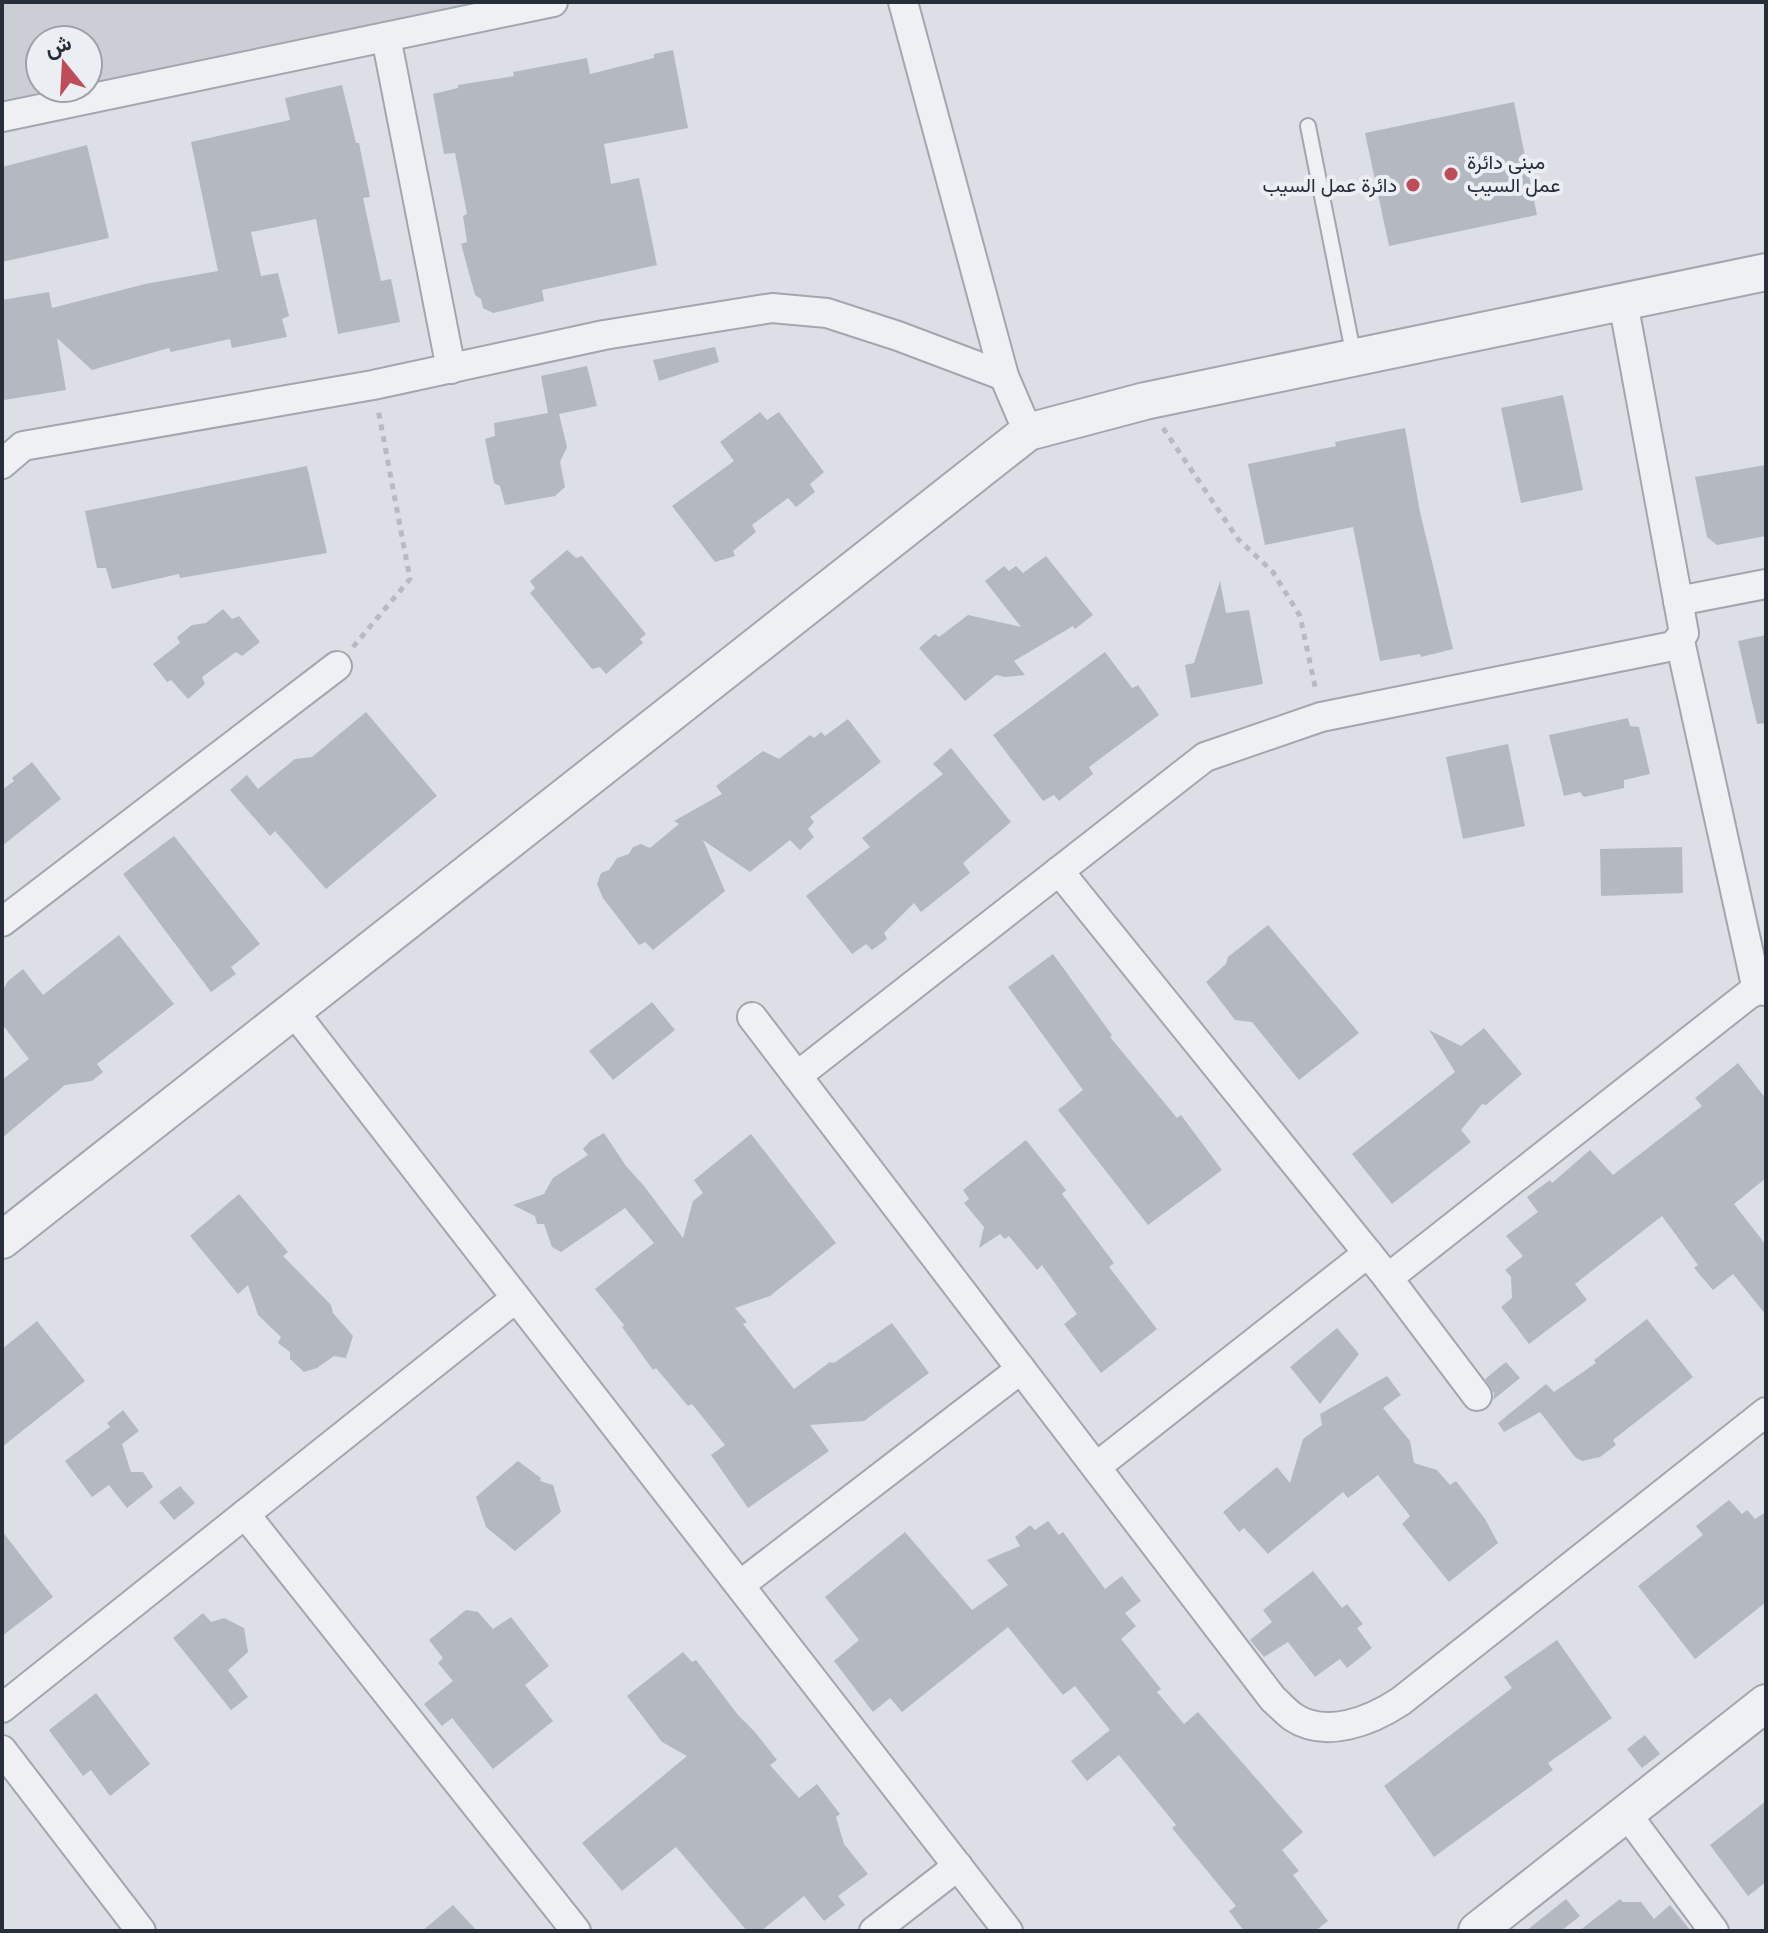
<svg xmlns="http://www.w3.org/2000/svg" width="1768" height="1933" font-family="Raleway,Vazirmatn,sans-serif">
<rect width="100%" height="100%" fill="#dcdfe5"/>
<path fill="#cbced5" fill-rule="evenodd" d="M2,2h551l-551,115zM40,40h48v48h-48z"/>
<g fill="#b4b9c1">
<path d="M673,50l15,78 -84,16 7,40 28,-6 18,87 -115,25 2,11 -51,12 -10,-5 -2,-9 -6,-4 -14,-51 6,-2 -4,-26 4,-2 -12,-61 -11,1 -11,-60 25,-6v-3l56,-9 -1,-4 74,-14 3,16 64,-16v-4z"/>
<path d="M342,85l14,58h3l11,54 -7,1 18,83 10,-2 9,43 -62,12 -22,-115 -65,13 10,44 17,-3 11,43 -7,3 5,18 -55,11 -2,-9 -59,13 -2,-4 -77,22 -35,-32 9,52 -62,10 -2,-100 47,-8 3,16 93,-24 73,-13 -27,-129 99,-22 -5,-22z"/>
<path d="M1514,102l23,113 -148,31 -24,-113z"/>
<path d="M87,145l22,93 -107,24v-95z"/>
<path d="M715,347l4,15 -60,19 -6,-21z"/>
<path d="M587,366l10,40 -38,8 8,33 -7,15 5,25 -10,9 -50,9 -5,-19 -6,-3 -9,-44 10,-3 -1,-13 54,-10 -7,-37z"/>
<path d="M1563,395l20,95 -62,13 -20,-95z"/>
<path d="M760,412l7,8 12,-8 45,60 -14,12 5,8 -19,15 -8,-9 -36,27 4,7 -23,19 2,5 -20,6 -43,-56 62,-45 -14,-19z"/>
<path d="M1405,428l15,84 33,137 -32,8 -1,-3 -40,7 -27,-134 -88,18 -17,-81 88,-18 -1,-4z"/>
<path d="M1766,465v71l-49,9 -10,-8 -12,-60z"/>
<path d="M307,466l20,87 -147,25 -1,-4 -67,15 -6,-21h-9l-12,-57z"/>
<path d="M567,550l9,8 6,-2 64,78 -6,5 3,4 -37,31 -6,-7 -8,2 -62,-76 5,-5 -5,-7z"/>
<path d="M1046,556l47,59 -18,14 -2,-3 -59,35 11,14 -20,2 -9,-2 -31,26 -46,-53 16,-14 4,3 29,-22 53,12 -36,-46 19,-15 5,5 7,-5 7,7z"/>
<path d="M1220,581l6,32 23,-3 14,74 -72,14 -6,-33 9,-2z"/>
<path d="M223,609l9,10 7,-3 21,26 -18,14 -6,-4 -34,25 3,7 -17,15 -17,-19 -4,2 -14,-18 27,-21 -3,-6 15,-12 14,-2z"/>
<path d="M1766,635v88l-9,1 -19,-83z"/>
<path d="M1105,652l27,36 6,-3 21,30 -70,52 4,7 -34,27 -5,-6 -11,6 -50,-66z"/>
<path d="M366,712l71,84 -111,93 -51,-58 -5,5 -40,-46 17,-15 11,14 37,-30 17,-2z"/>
<path d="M1628,718l2,8 9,1 11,47 -26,6v8l-40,9 -4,-5 -16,4 -15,-61z"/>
<path d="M848,719l33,43 -71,55 4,5 -6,7 6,8 -14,13 -10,-10 -40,32 -47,-32 22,51 -72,59 -8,-8 -6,3 -36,-47 -6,-14 4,-11 8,-3 8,-12 12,-4 4,-7 8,-3 9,4 29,-24 -5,-3 48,-27 -6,-8 47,-35 16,8 31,-24 4,3 7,-6 4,4z"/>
<path d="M1508,744l17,82 -62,13 -17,-82z"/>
<path d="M951,748l60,74 -48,41 7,10 -49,39 -7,-9 -30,30 3,6 -15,11 -6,-6 -14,10 -46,-58 64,-49 -8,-9 81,-64 -10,-10z"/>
<path d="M32,762l29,37 -59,47v-56l12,-9 -2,-3z"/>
<path d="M174,836l86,108 -29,23 5,7 -25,18 -88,-118z"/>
<path d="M1682,847l1,46 -82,3 -1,-47z"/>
<path d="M1268,925l91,108 -60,47 -47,-58 -17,-2 -29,-38 20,-18 2,-7z"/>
<path d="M119,935l55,69 -77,60 6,8 -11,9 -27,4 -63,53v-58l27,-21 -27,-35 2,-36 4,-7 15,-12 20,26z"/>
<path d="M1053,954l59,81 -2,2 67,81 4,-3 41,55 -74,55 -90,-115 25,-20 -75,-103z"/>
<path d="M652,1002l23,28 -62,50 -24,-29z"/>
<path d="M1484,1028l38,46 -36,31 -4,-1 -21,26 10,12 -79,62 -40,-50 103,-82 -26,-42 32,16z"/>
<path d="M1738,1063l28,36v79l-32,26 32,41v70l-33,-41 -20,16 -19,-22 4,-3 -36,-49 -87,68 12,16 -58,44 -28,-37 11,-9 -1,-21 -6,-7 18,-14 -17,-20 32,-24 -11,-15 23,-17 2,3 38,-33 23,25 89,-69 -7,-8z"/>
<path d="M604,1133l22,33 18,20 39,52 10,-37 10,-8 -9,-13 57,-46 85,109 -66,53 -35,12 12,14 -4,2 51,65 36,-27 4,1 58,-40 37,50 -65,48 -54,4 19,26 -81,57 -37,-53 14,-10 -33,-41 -4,2 -32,-38 -3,2 -31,-43 2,-2 -29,-36 59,-46 -29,-35 -64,44 -9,-5 -8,-23h-7l-2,-8 -22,-11 31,-11 9,-16 35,-23 -5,-6 7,-8z"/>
<path d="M1026,1140l40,50 -4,4 52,69 -5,4 48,62 -56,44 -37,-49 13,-10 -35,-49 -5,5 -28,-34 -4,3 -5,-5 -21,14 5,-21 -20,-24 5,-4 -6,-9z"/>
<path d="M239,1194l49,58 -5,4 48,49 2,8 20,23 -7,22 -12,-2 -17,12 -13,4 -14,-13v-7l-12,-9 3,-6 -23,-22 -10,-30 -10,9 -48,-58z"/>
<path d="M1647,1319l46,58 -80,63 3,5 -16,12 -18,4 -7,-4 -35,-45 -36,20 -6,-9 48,-39 8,8 42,-29 -2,-3z"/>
<path d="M37,1321l48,60 -83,66v-98z"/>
<path d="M1337,1328l22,26 -39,50 -30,-37z"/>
<path d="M1506,1362l14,16 -27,22 1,-7 -9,-14z"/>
<path d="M1387,1376l14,19 -18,13 27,33 4,22 23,7 13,15 6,-4 29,38 13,24 -49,39 -47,-58 8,-8 -32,-41 -30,23 -5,-6 -75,62 -24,-26 -5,4 -16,-20 54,-45 13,16 13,-44 19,-14 -2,-11z"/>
<path d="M123,1410l16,21 -17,13 9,28h12l10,15 -26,21 -18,-23 -17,12 -27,-36 45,-34 -3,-4z"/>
<path d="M518,1461l23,17 -1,3 13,4 8,27 -46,39 -29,-24 -10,-30z"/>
<path d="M180,1486l15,17 -21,17 -15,-18z"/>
<path d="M1729,1500l13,14 5,-4 8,9 11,-7v90l-71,57 -57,-73 65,-51 -7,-9z"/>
<path d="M1048,1521l11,14 4,-3 42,57 17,-13 19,25 -16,12 11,13 -15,13 40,50 -4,3 27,32 14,-12 105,120 -21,18 17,21 -6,4 35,46 -13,10h-71l-15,-20 7,-5 -64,-78 4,-3 -57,-70 -32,26 -16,-20 39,-31 -35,-44 -12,9 -55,-68 -106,85 -12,-14 -17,14 -39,-51 25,-21 -34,-43 80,-65 67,78 36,-25 -21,-25 33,-14 -5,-9 15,-12 5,5z"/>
<path d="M2,1531l51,66 -51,39z"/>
<path d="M1313,1571l29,37 5,-4 16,20 -6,4 15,20 -25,20 -7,-9 -25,18 -27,-35 -24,15 -14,-17 22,-18 -9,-12z"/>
<path d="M466,1610l12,2 15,17 18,-12 38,49 -24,19 28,36 -60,48 -41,-51 -10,8 -18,-22 29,-23 -15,-18 5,-5 -14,-18z"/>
<path d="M203,1613l8,9 13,-4 20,10 4,24 -20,18 20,27 -17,13 -58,-72z"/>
<path d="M1557,1640l55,78 -64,45 5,7 -119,87 -50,-71 128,-98 -8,-11z"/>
<path d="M683,1652l9,10 4,-2 42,55 16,16 23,29 -7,5 29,33 18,-14 23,30 -4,3 8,27 24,30 -30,22 7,9 -21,16 -20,-25 -43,35h-14l-71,-84 -54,44 -40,-48 105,-87 -25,-14 -35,-46z"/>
<path d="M96,1693l54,71 -40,32 -19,-26 -8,6 -34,-46z"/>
<path d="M1645,1735l15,19 -18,14 -15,-19z"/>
<path d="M1766,1801v81l-18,14 -38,-51z"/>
<path d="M1566,1899l14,17 -19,15h-35z"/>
<path d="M1620,1899l3,3h18l13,17 16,-14 21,26h-112z"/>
<path d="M453,1905l24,26h-55z"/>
</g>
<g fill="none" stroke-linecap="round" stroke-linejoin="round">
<g stroke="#a2a6ae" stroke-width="18">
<path id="service" d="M1308,126l46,231"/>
</g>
<g stroke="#a2a6ae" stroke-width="32">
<g id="minor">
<path d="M903,2l101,374 24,56"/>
<path d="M386,37l65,332"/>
<path d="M2,117l551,-115"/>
<path d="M2,464l21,-18 350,-61 231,-50 168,-27 55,5 71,23 106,40"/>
<path d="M1678,601l88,-17"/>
<path d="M1680,641l77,349"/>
<path d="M1059,871l329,407 89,118"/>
<path d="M2,922l335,-256"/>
<path d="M294,1012l714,919"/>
<path d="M752,1017l521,682c7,6 13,13 20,18 33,22 78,4 108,-16l365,-289"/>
<path d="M797,1076l408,-319 116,-40 352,-71 11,-13 -61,-331"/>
<path d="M1388,1278l360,-283 9,-5 9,1"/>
<path d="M1096,1467l272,-214"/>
<path d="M245,1514l331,417"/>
<path d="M740,1585l281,-216"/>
<path d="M2,1708l514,-410"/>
<path d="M2,1750l139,181"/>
<path d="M1626,1813l88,118"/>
<path d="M874,1931l84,-65"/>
</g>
</g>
<g stroke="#a2a6ae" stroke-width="40">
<g id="tertiary">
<path d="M2,1240l1026,-808 117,-31 621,-129"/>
<path d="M1477,1931l289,-228"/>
</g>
</g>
<g stroke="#b7bac0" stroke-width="5" stroke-dasharray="6 6" stroke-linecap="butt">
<path d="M1163,428l75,111 35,33 27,44 16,75"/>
<path d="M353,647l57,-68 -32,-170"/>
</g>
<use href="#service" stroke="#eef0f4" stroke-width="14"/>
<use href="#minor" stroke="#eef0f4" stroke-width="28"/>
<use href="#tertiary" stroke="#eef0f4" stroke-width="36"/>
</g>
<g fill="#be4d5a" stroke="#ebeef3" stroke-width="3">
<circle cx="1451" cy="174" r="8"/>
<circle cx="1413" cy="185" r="8"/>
</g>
<g text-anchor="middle" stroke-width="8" stroke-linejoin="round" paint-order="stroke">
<g font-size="20" fill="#282e39" stroke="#ebeef3" text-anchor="start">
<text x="1467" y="169">مبنى دائرة<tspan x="1467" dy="23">عمل السيب</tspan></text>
<text x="1397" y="192" text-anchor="end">دائرة عمل السيب</text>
</g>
</g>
<rect width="1768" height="1933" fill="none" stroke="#282e39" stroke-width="8"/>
<g transform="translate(64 64) rotate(342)"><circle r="38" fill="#ebeef3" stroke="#9da1a9" stroke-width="2"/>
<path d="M0-6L14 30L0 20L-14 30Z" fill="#be4d5a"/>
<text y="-12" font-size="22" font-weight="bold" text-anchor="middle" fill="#282e39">ش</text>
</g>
</svg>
